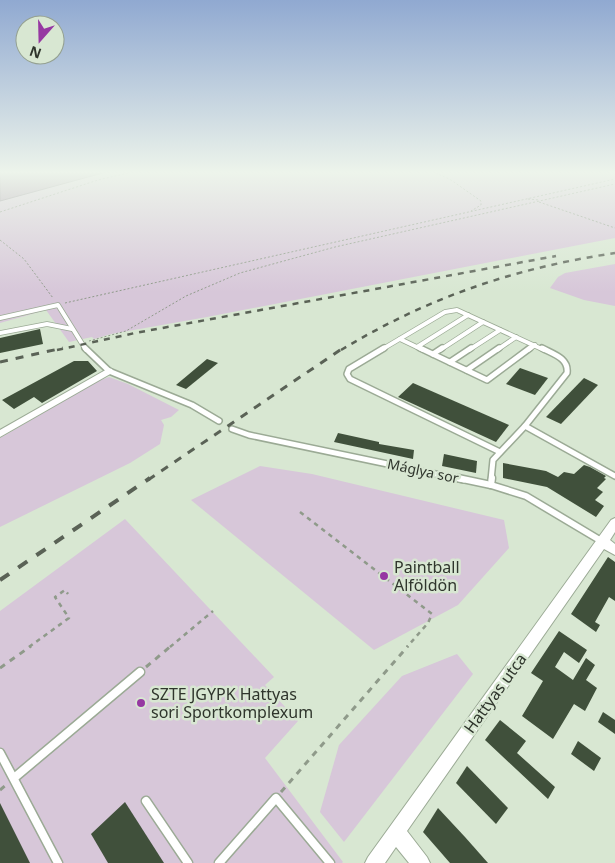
<svg xmlns="http://www.w3.org/2000/svg" width="615" height="863" font-family="'Noto Sans',sans-serif">
<rect width="100%" height="100%" fill="#d8e7d2"/>
<g fill="#d7c7d9">
<path d="M110,171h505v67l-408,79 -96,17 -17,5 -2,-2 -23,5 -23,-32 -46,13v-122z"/>
<path d="M615,264v42l-31,-6 -34,-12 8,-11 7,-4z"/>
<path d="M109,377l19,7 51,26 -8,7 -10,3 3,5 -4,19 -30,19 -130,64v-89l98,-57z"/>
<path d="M260,466l52,8 192,46 5,28 -51,57 -84,45 -183,-150z"/>
<path d="M125,519l149,158 -9,8 33,36 -33,37 78,104 -1,1h-342v-252z"/>
<path d="M457,654l16,20 -129,168 -24,-30 19,-67 63,-69z"/>
</g>
<path fill="#ad98af" stroke="#877a88" d="M0,171h110l-110,30z"/>
<g fill="#40503b">
<path d="M40,329l3,15 -43,9v-15z"/>
<path d="M207,359l11,4 -32,26 -10,-4z"/>
<path d="M74,361h14l9,10 -55,32 -8,-6 -20,12 -12,-9z"/>
<path d="M520,368l28,10 -13,17 -29,-11z"/>
<path d="M584,378l14,7 -37,39 -15,-7z"/>
<path d="M413,383l96,42 -13,17 -98,-45z"/>
<path d="M338,433l41,9v2l35,6 -1,9 -79,-17z"/>
<path d="M444,454l33,7 -1,12 -34,-7z"/>
<path d="M503,463l43,8 12,6 6,-5 10,2 10,-9 6,2 16,9 -2,2 2,1 -9,9 6,4 -8,8 9,6 -8,11 -49,-30 -44,-9z"/>
<path d="M608,557l7,5v39l-6,-4 -14,25 5,3 -4,7 -25,-18z"/>
<path d="M559,631l28,19 -8,13 -15,-11 -9,15 18,13 13,-22 9,7 -9,15 11,8 -12,23 -11,-7 -21,35 -31,-23 21,-35 -12,-8z"/>
<path d="M603,712l12,8v14l-17,-12z"/>
<path d="M500,720l26,21 -9,12 38,34 -7,12 -63,-59z"/>
<path d="M578,741l23,17 -7,13 -23,-17z"/>
<path d="M467,766l41,42 -12,16 -40,-41z"/>
<path d="M125,802l39,61h-56l-17,-29z"/>
<path d="M0,803l30,60h-30z"/>
<path d="M438,808l27,29 23,26h-38l-27,-31z"/>
</g>
<g fill="none" stroke-linecap="round" stroke-linejoin="round">
<g stroke="#9baa95" stroke-width="5.5">
<g id="service-far3">
<path d="M0,318l58,-13 28,45"/>
<path d="M0,333l47,-9 25,5"/>
<path d="M400,339l23,11"/>
<path d="M417,347l51,-32"/>
<path d="M381,350l64,-38 12,-2 87,40"/>
<path d="M440,350l43,-28"/>
<path d="M469,350l31,-20"/>
<path d="M497,350l19,-13"/>
<path d="M528,350l7,-5"/>
</g>
</g>
<g stroke="#9baa95" stroke-width="8">
<g id="service-far2">
<path d="M85,348l24,23 83,34 27,16"/>
<path d="M384,348l-35,21 -2,5 3,5 150,73"/>
<path d="M420,348l67,32 43,-32"/>
<path d="M542,348c11,6 27,10 25,25l-42,53 90,50"/>
<path d="M433,354l9,-6"/>
<path d="M450,362l21,-14"/>
<path d="M467,370l32,-22"/>
<path d="M232,429l17,6 215,45"/>
<path d="M491,480l2,-20 32,-34"/>
</g>
</g>
<g stroke="#9baa95" stroke-width="9">
<g id="service-far1">
<path d="M458,478l33,7 35,11 77,46"/>
<path d="M491,485l1,-7"/>
</g>
</g>
<g stroke="#9baa95" stroke-width="11">
<g id="service">
<path d="M0,753l58,110"/>
<path d="M14,778l126,-106"/>
<path d="M146,801l42,62"/>
<path d="M219,863l57,-65 54,65"/>
</g>
</g>
<g stroke="#9baa95" stroke-width="2">
<g id="minor">
<path d="M109,368l3,1 1,2 -1,2 -112,64v-7z"/>
<path d="M615,518v14l-5,8 5,4v11l-11,-6 -197,282 20,26 3,6h-21l-13,-16 -11,16h-20l3,-6 243,-337z"/>
</g>
</g>
<g stroke="#8f9a8a" stroke-width="1" stroke-dasharray="2 2" stroke-linecap="butt">
<path d="M432,171l19,9 30,21v4l-10,6"/>
<path d="M528,199l11,1"/>
<path d="M539,202l76,26"/>
<path d="M0,212l98,-32 38,-9"/>
<path d="M0,240l24,19 29,39"/>
<path d="M65,303l550,-124"/>
<path d="M89,341l37,-10 60,-35 54,-23 95,-26 280,-63"/>
</g>
<g stroke="#8f9a8a" stroke-width="2.5" stroke-dasharray="4.5 4.5" stroke-linecap="butt">
<path d="M300,512l132,102 -4,9 -21,24"/>
<path d="M29,647l40,-29 -14,-21 10,-7 3,4"/>
<path d="M170,647l43,-36"/>
</g>
<g stroke="#8f9a8a" stroke-width="3" stroke-dasharray="6 6" stroke-linecap="butt">
<path d="M146,667l25,-21"/>
<path d="M0,668l31,-22"/>
<path d="M0,790l6,-5"/>
<path d="M281,792l127,-146"/>
</g>
<use href="#service-far3" stroke="#fff" stroke-width="4"/>
<use href="#service-far2" stroke="#fff" stroke-width="5"/>
<use href="#service-far1" stroke="#fff" stroke-width="6"/>
<use href="#service" stroke="#fff" stroke-width="8"/>
<use href="#minor" fill="#fff" fill-rule="evenodd"/>
<g stroke="#5a6256" stroke-width="2.5" stroke-dasharray="6 6" stroke-linecap="butt">
<path d="M57,350l78,-17 421,-77"/>
<path d="M341,350c88,-53 174,-82 274,-97"/>
</g>
<g stroke="#5a6256" stroke-width="3" stroke-dasharray="8 8" stroke-linecap="butt">
<path d="M0,362l63,-14"/>
<path d="M148,480l195,-132"/>
</g>
<path stroke="#5a6256" stroke-width="4" stroke-dasharray="11 11" stroke-linecap="butt" d="M0,580l150,-102"/>
</g>
<linearGradient id="sky" x2="0" y2="1"><stop stop-color="#90a9d1"/><stop offset="0.59" stop-color="#edf4eb"/><stop offset="1" stop-color="#edf4eb" stop-opacity="0"/></linearGradient>
<rect width="615" height="292" fill="url(#sky)"/>
<g fill="#9638a2" stroke="#d8e7d2" stroke-width="2">
<circle cx="384" cy="576" r="5"/>
<circle cx="141" cy="703" r="5"/>
</g>
<g text-anchor="middle" stroke-width="5" stroke-linejoin="round" paint-order="stroke">
<g font-size="14" fill="#2f352c" stroke="#d8e7d2">
<text transform="translate(423 471) rotate(12)" y="5">Máglya sor</text>
</g>
<g font-size="16" fill="#2f352c" stroke="#d8e7d2" text-anchor="start">
<text x="394" y="573">Paintball<tspan x="394" dy="18">Alföldön</tspan></text>
<text x="151" y="700">SZTE JGYPK Hattyas<tspan x="151" dy="18">sori Sportkomplexum</tspan></text>
</g>
<g font-size="16" fill="#2f352c" stroke="#d8e7d2">
<text transform="translate(495 693) rotate(-54)" y="6">Hattyas utca</text>
</g>
</g>
<g transform="translate(40 40) rotate(200)"><circle r="24" fill="#d8e7d2" stroke="#94a090"/>
<path d="M0-4L9 19L0 12L-9 19Z" fill="#9638a2"/>
<text y="-8" font-size="14" font-weight="bold" text-anchor="middle" fill="#2f352c">N</text>
</g>
</svg>
